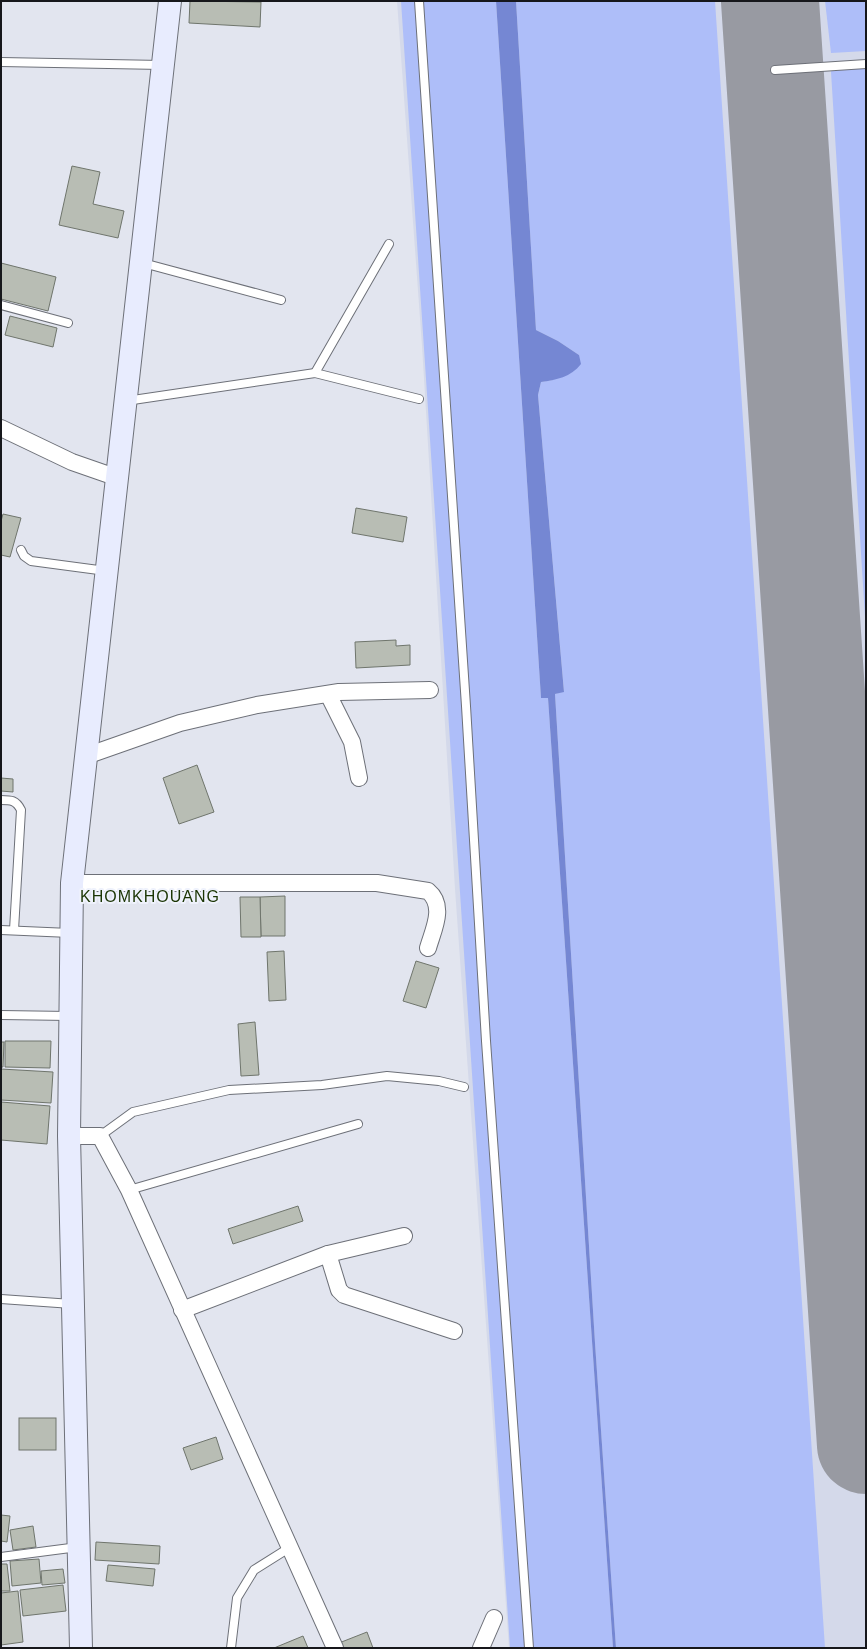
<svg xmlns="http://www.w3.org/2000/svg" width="867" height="1649" font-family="Helvetica,sans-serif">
<rect width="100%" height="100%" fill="#e2e5ef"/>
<path fill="#d4d9ea" d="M397,1h469v1647h-357l-54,-759 -33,-543z"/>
<g fill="#aebef9">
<path d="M401,1h95l45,697h7l65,950h-103z"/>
<path d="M516,1h199l110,1647h-209l-21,-305 -40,-649 9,-3 -26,-296 3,-13 12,-2 26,-25 -21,-14 -22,-11z"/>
<path d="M825,1h41v50l-35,2z"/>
<path d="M866,67v566l-35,-561 1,-3z"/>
</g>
<path fill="#7587d3" d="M496,1h20l20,329 22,11 21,14 2,9c-10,13 -25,16 -40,18l-3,13 26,297 -9,2 40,649 21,305h-3l-65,-950h-7z"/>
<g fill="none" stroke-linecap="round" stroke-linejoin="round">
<g stroke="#989aa2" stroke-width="39">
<path d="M828,868l38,22"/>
<path d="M838,1019l12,-27 16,-19"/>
</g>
<path stroke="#989aa2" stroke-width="98" d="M770,1l96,1444"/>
</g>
<g fill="#b8bdb4" stroke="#6f756c">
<path d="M190,1l71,1 -1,25 -71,-4z"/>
<path d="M72,166l28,6 -7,32 31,7 -6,27 -59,-13z"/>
<path d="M1,263l55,14 -8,34 -47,-12z"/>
<path d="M10,316l47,12 -4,19 -48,-12z"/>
<path d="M356,508l51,9 -4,25 -51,-9z"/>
<path d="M3,514l18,4 -11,39 -9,-2v-34z"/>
<path d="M396,640v6l14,-1v20l-54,3 -1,-26z"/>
<path d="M197,765l17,47 -35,12 -16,-46z"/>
<path d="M1,778l12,1v13l-12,-1z"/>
<path d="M285,896v40h-24l-1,-39z"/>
<path d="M240,897h20l1,40h-20z"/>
<path d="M284,951l2,49 -17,1 -2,-49z"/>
<path d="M416,961l23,7 -13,40 -23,-7z"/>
<path d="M255,1022l4,53 -18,1 -3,-52z"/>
<path d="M5,1041h46l-1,27 -45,-1z"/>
<path d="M1,1042h3l-1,25h-2z"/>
<path d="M1,1069l52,3 -2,31 -50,-3z"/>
<path d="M1,1102l49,4 -3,38 -46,-4z"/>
<path d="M298,1206l5,15 -70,23 -5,-15z"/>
<rect x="19" y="1418" width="37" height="32"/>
<path d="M216,1437l7,22 -32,11 -8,-22z"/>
<path d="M1,1515l9,1 -3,26 -6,-1z"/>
<path d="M33,1526l3,21 -23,3 -3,-20z"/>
<path d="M96,1542l64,4 -1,18 -64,-4z"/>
<path d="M39,1559l2,24 -29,3 -2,-25z"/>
<path d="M1,1564h6l3,27h-9z"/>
<path d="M108,1565l47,4 -2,17 -47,-5z"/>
<path d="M63,1569l2,14 -23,2 -1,-14z"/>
<path d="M63,1585l3,26 -43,5 -3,-26z"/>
<path d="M18,1591l5,51 -22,3v-52z"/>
<path d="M367,1632l6,16h-32l-2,-5z"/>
<path d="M303,1636l5,12h-34z"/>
</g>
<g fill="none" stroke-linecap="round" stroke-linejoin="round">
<g stroke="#6d7078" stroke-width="10">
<g id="lane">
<path d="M419,1l47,705 20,335 43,607"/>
<path d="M1,62l161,3"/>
<path d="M775,70l91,-6"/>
<path d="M389,244l-74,129 104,26"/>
<path d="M143,263l138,37"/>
<path d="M1,305l67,18"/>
<path d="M126,401l189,-28"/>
<path d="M21,550l3,6 7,5 75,10"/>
<path d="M1,800c10,0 15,0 20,10l-7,120"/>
<path d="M1,930l69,3"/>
<path d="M1,1015l68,1"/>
<path d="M100,1136l33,-24 96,-22 93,-5 65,-9 52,5 25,6"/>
<path d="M129,1190l229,-66"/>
<path d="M1,1299l71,5"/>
<path d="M1,1557l77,-10"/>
<path d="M231,1648l6,-50 17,-28 35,-22"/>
</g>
</g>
<g stroke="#6d7078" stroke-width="18">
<g id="street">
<path d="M1,428l71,34 46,16"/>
<path d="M328,694l24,48 7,36"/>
<path d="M86,756l94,-33 77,-18 82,-13 91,-2"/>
<path d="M72,883h305l51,8c18,15 5,39 0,57"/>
<path d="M69,1136h31l29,54 206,458"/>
<path d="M328,1254l11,36 5,5 110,36"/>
<path d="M182,1310l146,-56 76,-18"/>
<path d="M481,1648l13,-30"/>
</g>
</g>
<g stroke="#6d7078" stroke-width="24">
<path id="secondary" d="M81,1648l-12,-512 3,-253 98,-882"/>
</g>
<use href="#lane" stroke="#fff" stroke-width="8"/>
<use href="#street" stroke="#fff" stroke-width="16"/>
<use href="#secondary" stroke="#e8ecfe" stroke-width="22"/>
</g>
<g text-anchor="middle" stroke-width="4" stroke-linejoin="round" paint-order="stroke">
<g font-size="16" letter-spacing="1" fill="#1b3504" stroke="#eff2fc">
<text x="150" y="902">KHOMKHOUANG</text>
</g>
</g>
<rect width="867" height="1649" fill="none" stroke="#16171b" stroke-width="4"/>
</svg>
